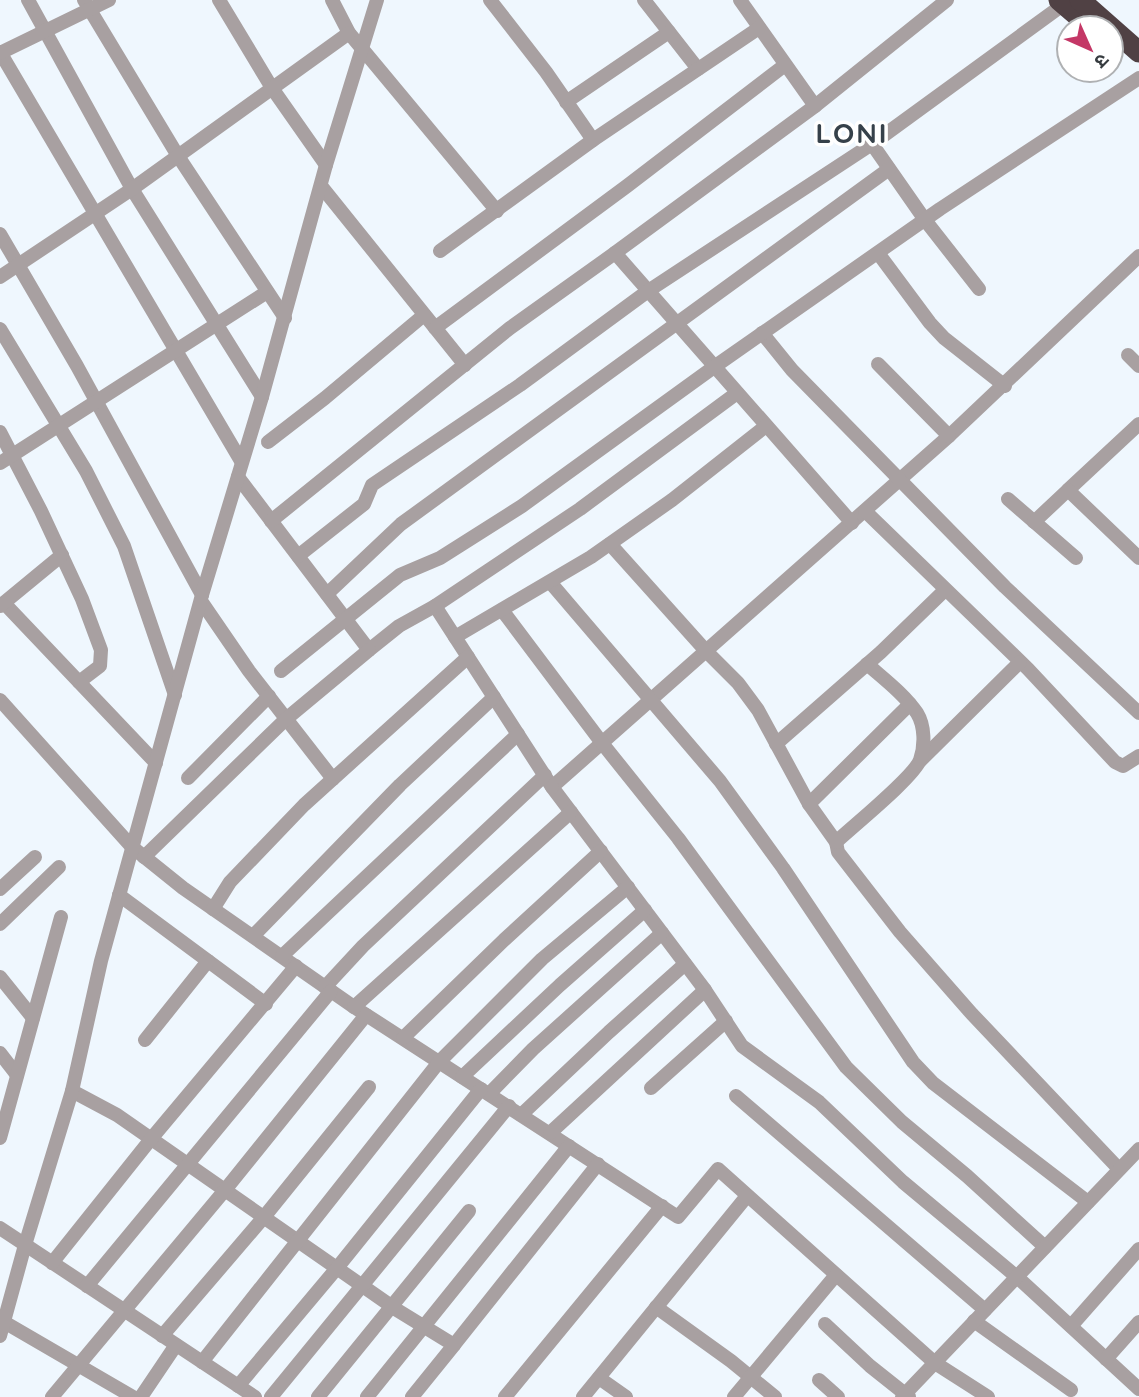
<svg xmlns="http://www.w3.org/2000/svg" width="1139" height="1397" font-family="Quicksand,'Noto Sans Devanagari',sans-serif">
<rect width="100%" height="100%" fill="#eff7fe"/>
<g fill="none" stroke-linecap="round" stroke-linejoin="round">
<g stroke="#a8a0a1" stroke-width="14">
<path d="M28,0l104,189 130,208"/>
<path d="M84,0l94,156 107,162"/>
<path d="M219,0l53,88 54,77"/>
<path d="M332,0l17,33 148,178"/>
<path d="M490,0l56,72 47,68"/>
<path d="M644,0l54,69"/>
<path d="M740,0l75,106"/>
<path d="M0,52l241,409"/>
<path d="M0,53l109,-53"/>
<path d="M566,102l103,-70"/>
<path d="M872,144l53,76 54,69"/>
<path d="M321,186l144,179"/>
<path d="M0,234l77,132 125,229"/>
<path d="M440,251l153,-111 166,-112"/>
<path d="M615,253l200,-147 132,-106"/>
<path d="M878,253l52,70 14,15 61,48"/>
<path d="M1139,256l-190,180 -397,351 153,203 37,56 77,56 84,80 114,95 122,112"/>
<path d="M0,277l132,-88 217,-156"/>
<path d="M435,328l192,-142 158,-121"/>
<path d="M0,329l86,142 38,75 51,149"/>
<path d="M762,333l30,37 213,217 134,126"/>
<path d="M1128,355l11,11"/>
<path d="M878,364l71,72"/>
<path d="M0,432l41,79 41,88 19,51 -1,16 -21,16"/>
<path d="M268,442l57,-44 99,-83"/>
<path d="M0,463l267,-171"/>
<path d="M238,477l131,173 30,-24 36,-20 117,181"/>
<path d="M1068,490l71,-66"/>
<path d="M1008,499l68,59"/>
<path d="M865,511l163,158 87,93 8,4 16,-10"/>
<path d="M271,521l239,-193 105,-75 237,270"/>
<path d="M1034,522l34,-32 71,68"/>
<path d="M610,544l96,107 32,32 20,27 51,94 27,38 2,10 62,80 72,82 147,155"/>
<path d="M298,556l66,-52 8,-19 148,-100 128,-94 224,-147 192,-140"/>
<path d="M550,582l170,199 63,87 130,194 20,21 155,119"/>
<path d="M327,594l74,-70 488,-355"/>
<path d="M201,601l48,70 84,108"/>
<path d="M4,603l152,160"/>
<path d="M0,606l62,-51"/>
<path d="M435,606l145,-97 157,-116"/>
<path d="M502,610l100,133 76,95 168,229 56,55 65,54 78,71"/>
<path d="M455,637l136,-80 81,-57 94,-74"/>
<path d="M281,671l119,-96 40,-17 82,-52 192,-139 226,-158 199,-131"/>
<path d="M0,700l132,147 51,41 171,119 324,210 40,-48 217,194 53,34"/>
<path d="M776,744l105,-92 64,-62"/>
<path d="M920,761l100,-99"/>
<path d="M188,778l81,-82"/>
<path d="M809,804l101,-100"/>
<path d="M836,842c17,-16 78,-65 84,-82 5,-14 5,-34 -3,-47 -13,-19 -33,-34 -50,-49"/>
<path d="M144,857l142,-138 83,-69"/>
<path d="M0,889l35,-32"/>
<path d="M119,895l147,109"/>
<path d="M213,909l17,-27 74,-77 164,-148"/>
<path d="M0,924l59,-57"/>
<path d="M253,936l147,-151 94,-88"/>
<path d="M282,956l236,-222"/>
<path d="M0,977l33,41"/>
<path d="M325,987l38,-41 182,-171"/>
<path d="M354,1007l217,-195"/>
<path d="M403,1038l101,-98 97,-89"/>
<path d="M145,1040l63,-79"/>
<path d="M0,1053l17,22"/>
<path d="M462,1077l98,-92 85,-75"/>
<path d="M651,1088l75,-67"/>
<path d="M72,1091l45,24 280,195 57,35 -42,52"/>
<path d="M489,1094l44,-45 129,-116"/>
<path d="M736,1096l249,214"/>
<path d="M521,1115l88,-83 76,-68"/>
<path d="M550,1133l155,-143"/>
<path d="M0,1138l61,-221"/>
<path d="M0,1228l255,169"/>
<path d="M52,1263l99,-124 145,-173"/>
<path d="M87,1286l244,-295"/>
<path d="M656,1307l75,54 44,36"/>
<path d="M974,1321l97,69"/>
<path d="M4,1322l129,75"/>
<path d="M825,1324l45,42 39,31"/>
<path d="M1071,1326l68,-77"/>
<path d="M0,1336l25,-91 47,-154 29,-130 101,-366 60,-198 64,-232 51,-165"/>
<path d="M162,1336l102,-119 105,-130"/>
<path d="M454,1345l144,-181"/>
<path d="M1106,1359l33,-37"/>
<path d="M202,1362l237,-300 103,-103 86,-72"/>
<path d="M599,1378l27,19"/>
<path d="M819,1380l19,17"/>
<path d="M238,1386l99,-118 144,-179"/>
<path d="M52,1397l173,-207 141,-175"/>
<path d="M141,1397l35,-52"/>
<path d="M271,1397l238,-291"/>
<path d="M318,1397l151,-186"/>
<path d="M367,1397l202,-251"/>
<path d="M505,1397l157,-191"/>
<path d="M583,1397l164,-201"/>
<path d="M734,1397l102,-122"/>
<path d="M902,1397l237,-248"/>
</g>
<g stroke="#504144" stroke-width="21">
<path d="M1059,0l28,24"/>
<path d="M1080,0l59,52"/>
</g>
</g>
<g text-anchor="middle" stroke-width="7" stroke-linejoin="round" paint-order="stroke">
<g font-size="28" font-weight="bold" letter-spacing="2" fill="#36414a" stroke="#fff">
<text x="852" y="143">LONI</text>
</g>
</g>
<g transform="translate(1090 49) rotate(135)"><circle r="33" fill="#ffffff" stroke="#afb1b3" stroke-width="2"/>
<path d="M0-5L12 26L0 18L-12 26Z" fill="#c43766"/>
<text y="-10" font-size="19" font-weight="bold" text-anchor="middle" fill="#373c40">उ</text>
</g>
</svg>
